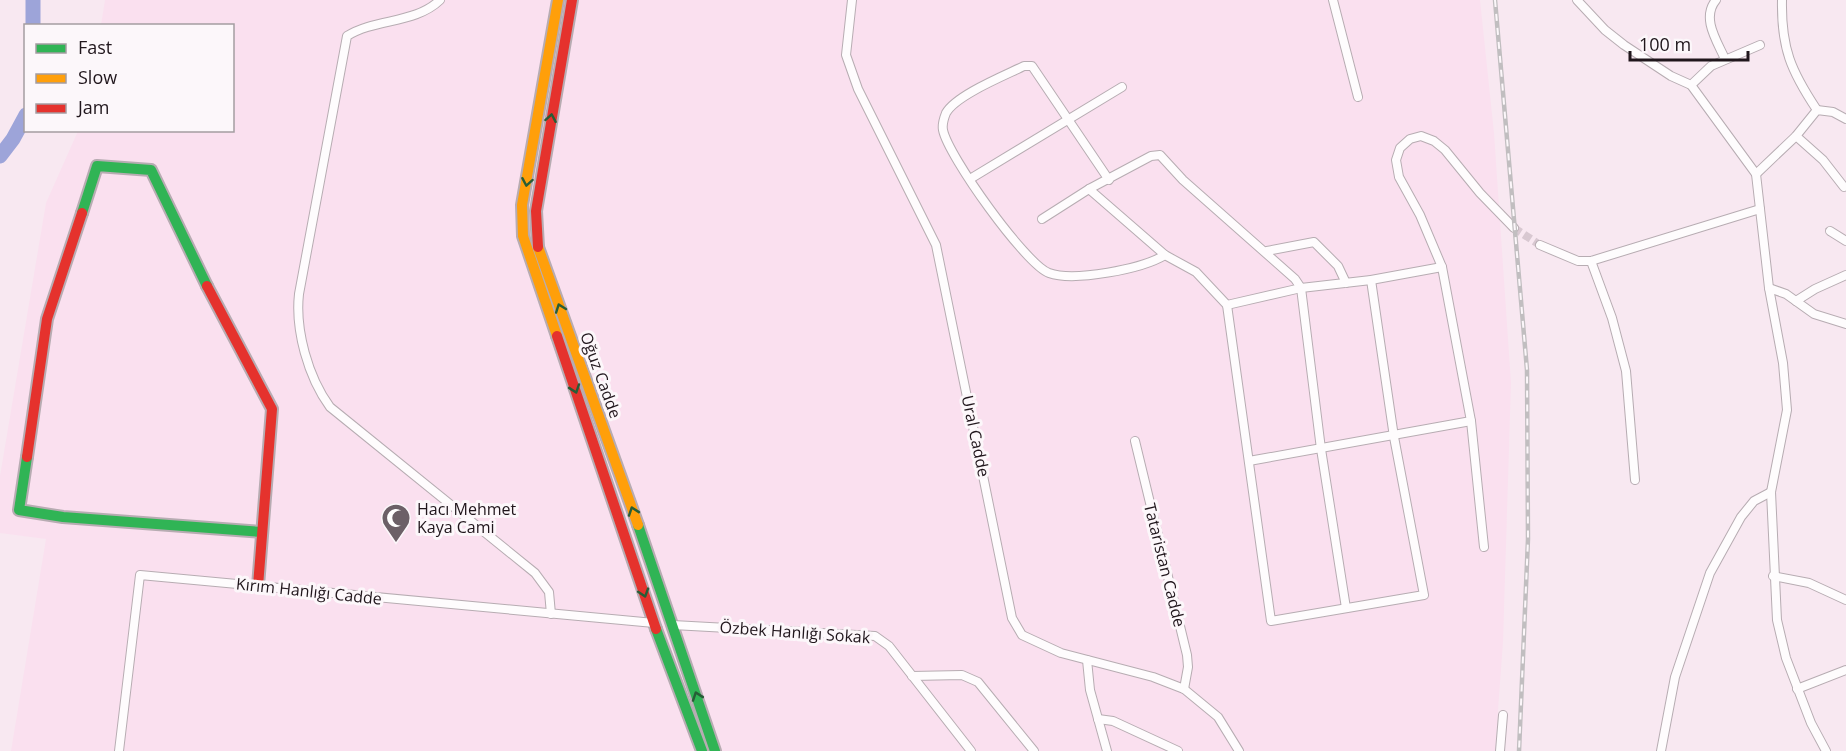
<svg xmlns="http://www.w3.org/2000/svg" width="1846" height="751" font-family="'Open Sans',sans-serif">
<rect width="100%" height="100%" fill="#f8e8f1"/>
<path fill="#fae0ef" d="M105,0h1375l14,133 17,250 -8,259 -8,109h-1484l35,-212 -46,-6v-57l46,-273 32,-72 154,-1v-104l-131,-1z"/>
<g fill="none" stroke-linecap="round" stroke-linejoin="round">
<g stroke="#9da4d9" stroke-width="15">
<path d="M33,26v-26"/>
<path d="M0,156l13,-17 13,-24"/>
</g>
<path stroke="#d8c8d1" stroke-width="8" stroke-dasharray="8 4" stroke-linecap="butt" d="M1514,228l26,17"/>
<g stroke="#b7acb2" stroke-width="10">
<g id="street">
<path d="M440,0c-25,24 -64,18 -93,36l-48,258c-4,36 9,83 31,113l205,166 14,19 2,22"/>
<path d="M852,0l-6,55 12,34 78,156 76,373 10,17 39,18 92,24 31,12 34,28 21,34"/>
<path d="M1333,0l25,97"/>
<path d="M1577,0l28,30 19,15 47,31 20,9 65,89 13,114 14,75 4,47 -16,82 6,128 9,38 25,65 15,28"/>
<path d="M1716,0c-15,18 1,41 9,59"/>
<path d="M1782,0c-1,48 9,71 35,110"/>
<path d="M1691,85l20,-19 49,-21"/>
<path d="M1796,136l27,24 21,27"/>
<path d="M1756,174l40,-38 21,-26 16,2 13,7"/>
<path d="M970,179l152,-92"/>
<path d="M1109,180l-77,-114h-8c-18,9 -68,29 -78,47 -2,5 -4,12 -3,17 5,26 83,135 106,143 25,9 93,-4 116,-18"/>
<path d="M1089,189l76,66 31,17 31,33 44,316 153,-26 -30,-158 -23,-157"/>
<path d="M1042,219l47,-30 62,-33 9,-1 23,25 112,99 6,9 20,161 25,159"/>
<path d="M1830,231l16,10"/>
<path d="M1540,245l38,16h13l169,-52"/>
<path d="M1267,251l47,-9 24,24 8,17"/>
<path d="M1591,261l21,57 14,53 9,109"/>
<path d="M1769,288l17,6 28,20 32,10"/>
<path d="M1796,301l19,-12 31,-14"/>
<path d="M1227,305l74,-17 70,-8 71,-13"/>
<path d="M1135,441l52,214 1,12 -4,22"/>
<path d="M1249,461l222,-40"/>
<path d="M1484,547l-13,-126 -29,-154 -22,-52 -21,-38 -3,-17 4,-12 10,-9 11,-3 13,5 11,9 35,43 34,35"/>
<path d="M1773,576l36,7 37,17"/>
<path d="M673,625l202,11 14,10 82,105"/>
<path d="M1087,660l3,30 17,61"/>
<path d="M912,676l50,-1 16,7 56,69"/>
<path d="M1797,689l49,-19"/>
<path d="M1098,719l15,2 65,30"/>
<path d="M119,751l21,-176 514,48"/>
<path d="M1500,751l3,-36"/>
<path d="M1661,751l14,-74 35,-104 31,-56 13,-16 17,-9"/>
</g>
</g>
<g stroke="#b7acb2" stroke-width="14">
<g id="fast">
<path d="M82,213l15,-47 54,4 56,116"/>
<path d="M27,457l-8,53 44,7 199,15"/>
<path d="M638,525l77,226"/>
<path d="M656,629l46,122"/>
</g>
</g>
<g stroke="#b7acb2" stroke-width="14">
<g id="slow">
<path d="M538,247l100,278"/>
<path d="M557,336l-34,-100 -1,-31 36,-205"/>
</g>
</g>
<g stroke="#b7acb2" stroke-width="14">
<g id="jam">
<path d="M538,247l-2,-36 36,-211"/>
<path d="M207,286l65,123 -14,177"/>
<path d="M557,336l99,293"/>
<path d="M27,457l20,-138 35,-106"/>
</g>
</g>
<use href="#street" stroke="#fefcfd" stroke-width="8"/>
<use href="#fast" stroke="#30b455" stroke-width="10"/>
<use href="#slow" stroke="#ff9f0a" stroke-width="10"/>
<use href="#jam" stroke="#e5322d" stroke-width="10"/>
<g stroke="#c1bec0" stroke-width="4.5">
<path id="rail" d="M1495,0l32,370 1,169 -9,212"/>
</g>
<use href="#rail" stroke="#fcf7fa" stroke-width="2" stroke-dasharray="7" stroke-linecap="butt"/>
</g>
<defs><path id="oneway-chevron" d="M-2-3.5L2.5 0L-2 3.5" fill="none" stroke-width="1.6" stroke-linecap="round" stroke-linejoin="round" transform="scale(1.5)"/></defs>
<g stroke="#275d36">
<use href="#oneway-chevron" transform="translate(551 118) rotate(-80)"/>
<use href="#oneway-chevron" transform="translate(527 182) rotate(100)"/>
<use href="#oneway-chevron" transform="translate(560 308) rotate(-110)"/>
<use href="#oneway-chevron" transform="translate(575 389) rotate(71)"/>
<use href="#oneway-chevron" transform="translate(633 511) rotate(-109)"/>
<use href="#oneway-chevron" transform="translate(644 593) rotate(72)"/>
<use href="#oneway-chevron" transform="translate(697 696) rotate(-109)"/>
</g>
<defs>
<g id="mosque-pin" transform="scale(1.5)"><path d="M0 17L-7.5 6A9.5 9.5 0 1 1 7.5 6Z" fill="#6c6067" stroke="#fcf7fa"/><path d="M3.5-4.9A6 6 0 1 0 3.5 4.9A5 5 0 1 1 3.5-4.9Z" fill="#fff"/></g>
</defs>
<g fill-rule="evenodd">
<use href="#mosque-pin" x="396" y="518"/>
</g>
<g text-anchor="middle" stroke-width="6" stroke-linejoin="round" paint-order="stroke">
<g font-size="16" fill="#20161c" stroke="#fcf7fa">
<text transform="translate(601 375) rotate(70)" y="6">Oğuz Cadde</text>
<text transform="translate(976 436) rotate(78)" y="6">Ural Cadde</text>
<text transform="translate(1165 565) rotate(76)" y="6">Tataristan Cadde</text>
<text transform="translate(309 591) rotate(6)" y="6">Kırım Hanlığı Cadde</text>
<text transform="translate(795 632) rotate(4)" y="6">Özbek Hanlığı Sokak</text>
</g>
<g font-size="16" fill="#20161c" stroke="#fcf7fa" text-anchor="start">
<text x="417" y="515">Hacı Mehmet<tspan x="417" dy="18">Kaya Cami</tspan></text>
</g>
</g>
<rect x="24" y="24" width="210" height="108" fill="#fcf7fa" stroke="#a49da1" stroke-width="1.5"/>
<rect x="36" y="44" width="30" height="9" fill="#30b455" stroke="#a49da1" stroke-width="1.5"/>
<text x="78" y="54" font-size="18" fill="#20161c">Fast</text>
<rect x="36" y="74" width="30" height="9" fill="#ff9f0a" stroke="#a49da1" stroke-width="1.5"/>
<text x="78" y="84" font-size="18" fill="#20161c">Slow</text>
<rect x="36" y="104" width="30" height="9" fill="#e5322d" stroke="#a49da1" stroke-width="1.5"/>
<text x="78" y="114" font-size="18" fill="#20161c">Jam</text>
<path d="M1630 51v9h118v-9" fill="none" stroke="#20161c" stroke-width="3"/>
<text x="1639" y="51" font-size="18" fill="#20161c" stroke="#fcf7fa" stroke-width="4.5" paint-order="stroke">100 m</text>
</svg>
